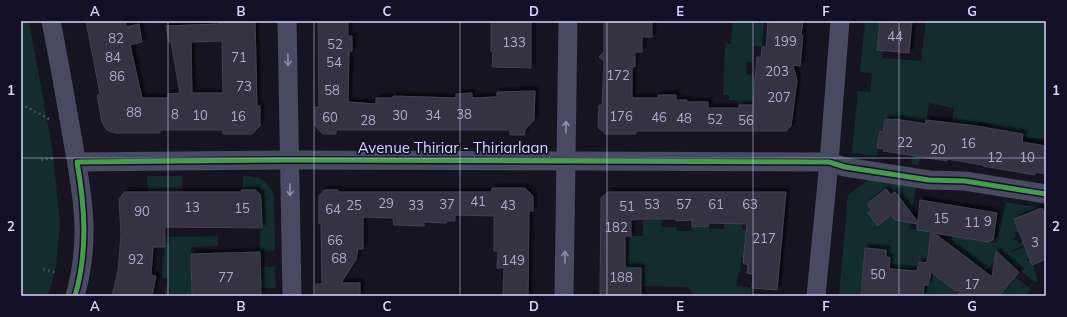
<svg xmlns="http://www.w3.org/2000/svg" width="1067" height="317" font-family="Mulish,sans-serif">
<defs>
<filter id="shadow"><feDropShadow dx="3.5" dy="-3.5" stdDeviation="1" flood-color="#0009"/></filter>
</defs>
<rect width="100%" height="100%" fill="#161421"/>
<g fill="#132c2d">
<path d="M21,21h8l23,126 8,76 -4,43 -8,30h-27z"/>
<path d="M733,21h31l-2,26 -9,-1 -1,16h-5l-1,12 12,2 -2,15 -3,-1v15h-14l-1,-5h-9v-5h-6l2,-52 6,1z"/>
<path d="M865,21h15l-3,29 6,1 -1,7 39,3 5,-40h120v118l-23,-2v-4l-7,-2 -4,18 -23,-8 2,-16 -13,-3 -1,4 -25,-3 2,-15 -25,-5 -10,62 -7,-1 1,-14 -7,-29 -21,-2 -2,13h-3l-3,24 -25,-3 6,-62 12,1 2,-19 -12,-1z"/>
<path d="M147,176h35v16h-34z"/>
<path d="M243,176c17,1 23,2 31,19l1,56 -15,-1v-19h2l-1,-31 -2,-8 -2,-1 -14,-1z"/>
<path d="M869,179l47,8 -7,41 7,2 1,-4 12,2 2,3 -6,41 13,1 2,-1 6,-34 6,1 1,-4 44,8 9,-41 40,7v10l-4,-11 -23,23 -5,2 2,4 -3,1 1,2h3l2,3 5,-2 1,4 -15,6 2,1 13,-5 5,11 -4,1 1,2 4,-1 7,20 -2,3 -31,-24 -5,5 -5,-4 -10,12 -6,-4 -21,28h-119l9,-101z"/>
<path d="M724,217l18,4v8l5,1 -1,28h-5l-1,15h-2l-1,13 15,2 -1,8h-60l1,-4 -5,-5 -46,-1v-18h-16v-16l-1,-1 -1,-15h20v-17h18v8h15l1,4h15v-4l17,-1v3h15z"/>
<path d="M218,236v10l-27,1 1,49h-28l4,-17 -6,-2 3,-40z"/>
<path d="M261,266l14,1 1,21h-15z"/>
<path d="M1009,272l22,17 -5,7h-27l13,-16z"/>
</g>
<g fill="#343243" stroke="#433f54" fill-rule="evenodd" filter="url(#shadow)">
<path d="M86,21h39l1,6 13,-3 3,18 -12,3 12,53h26v-4l12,-1 -9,-51h-2l-3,-16 53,-2v-3h36l2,85h3v20l-8,8h-29v-4h-63v3h-44l-7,-2 -3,-2 -4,-7 -5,-27 3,-1zM222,41l1,52h-31l-1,-51z"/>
<path d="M318,21h30v15h4v15h-3l-1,51 28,2v-6h17v-2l63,2v-4l16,-1v5l25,-1v-5l38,-1 -1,29 -9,10 -1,5h-14v-5h-174v4h-13l-8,-8v-19h4z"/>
<path d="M491,21h40v47l-39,-1 1,-16h-2z"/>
<path d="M604,21h48v16h-10v15h-7v15h-3v31h26v-3h18v5h11v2h21v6h31v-3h14l4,-48h4l1,-10h4l2,-26h35l-2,14h2l-3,31 -7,-1 4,16 -6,45 -5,5h-150v3h-31l-7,-7 1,-22h3l2,-44 -5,-4 5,-5z"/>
<path d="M880,21h32l-3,32 -32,-3z"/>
<path d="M885,119l9,1v-1l32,5v-4l50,6 47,8 -1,8 24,4v28l-11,-2v3l-52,-9v-1l-36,-6v2l-64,-10 1,-2 -7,-1 3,-17 3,1z"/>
<path d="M492,188h33l8,8v15h-4l-1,85h-25l1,-28h-7l1,-17h-4v-35l-39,-1v6h-9v2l-22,-1v4l-30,-1 -1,-7 -30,-1v32h-5l-2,11 -15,23h19v13h-44v-12h6l-1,-61 -2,1v-28l5,-6h14v2h154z"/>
<path d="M886,189l5,6 4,-3 23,30 2,-22 77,13 -4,27 -5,2 -54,-9 58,44 4,-26 23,21 -20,24h-41l3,-5 -7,-1 -23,-18 -3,13h-4l-1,11h-62l4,-48 21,2v7l4,1 -1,11 28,2 2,-9 8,1 4,-31 -14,-2v-6l-22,-4 -4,-5 -13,11 -10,-13 4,-3 -5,-6z"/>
<path d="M241,190h14l5,4 1,6 1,28 -97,-1v20h-12l-2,28 5,1 -4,20h-40l6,-25 3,-36 -2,-36 5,-7h118z"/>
<path d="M608,192h178l-9,98 -25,-2 1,-14 -6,-1 1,-8 -5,-2 4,-39 -38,-1v3l-17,1v-7l-16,1v-2h-33l-12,1v16h-6v32h16v28h-41l1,-98z"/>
<path d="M1042,208l4,11v40l-14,6 -18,-46z"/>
<path d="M260,252l1,44h-69l-1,-42z"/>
</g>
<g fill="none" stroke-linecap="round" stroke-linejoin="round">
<g stroke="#44505f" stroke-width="2.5" stroke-dasharray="2 3" stroke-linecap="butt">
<path d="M21,104l30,16"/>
<path d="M41,160l14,-2"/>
<path d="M43,269l14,4"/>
</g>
<g stroke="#4a4962" stroke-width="19">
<path d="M51,21c8,40 15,80 22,121 10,55 18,98 2,154"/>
<path d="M287,21l5,275"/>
<path d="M77,162l212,-2 540,2 16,5 84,13 36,1 81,13"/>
<path d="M564,296l4,-275"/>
<path d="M816,296l13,-134 11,-141"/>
</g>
<g stroke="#130f26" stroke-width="8">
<path id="cycleway" d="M75,296c13,-45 10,-89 2,-134l212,-2 540,2 16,5 84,13 36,1 81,13"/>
</g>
<use href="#cycleway" stroke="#469c4c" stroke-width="5"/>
</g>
<defs><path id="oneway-shaft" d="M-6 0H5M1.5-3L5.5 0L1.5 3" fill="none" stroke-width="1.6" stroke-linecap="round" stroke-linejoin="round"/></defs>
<g stroke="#928eb0">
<use href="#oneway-shaft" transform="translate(288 60) rotate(89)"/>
<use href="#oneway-shaft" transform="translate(566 127) rotate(-89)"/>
<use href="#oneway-shaft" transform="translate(290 190) rotate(89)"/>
<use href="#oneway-shaft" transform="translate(565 257) rotate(-89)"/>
</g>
<path fill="none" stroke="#d9d4ff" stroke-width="1" stroke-opacity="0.55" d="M168,21v275M314,21v275M460,21v275M607,21v275M753,21v275M899,21v275M21,158h1025"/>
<g text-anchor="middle" stroke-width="3.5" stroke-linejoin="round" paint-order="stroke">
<g font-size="13" fill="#b0acd0">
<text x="895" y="41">44</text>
<text x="116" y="43">82</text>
<text x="785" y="46">199</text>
<text x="514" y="47">133</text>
<text x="335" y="49">52</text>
<text x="113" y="62">84</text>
<text x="239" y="62">71</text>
<text x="334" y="67">54</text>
<text x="777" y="76">203</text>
<text x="618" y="80">172</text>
<text x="117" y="81">86</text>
<text x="244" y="91">73</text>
<text x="332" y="95">58</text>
<text x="779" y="102">207</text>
<text x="134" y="117">88</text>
<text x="175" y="119">8</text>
<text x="464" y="119">38</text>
<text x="200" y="120">10</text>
<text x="400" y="120">30</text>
<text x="433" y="120">34</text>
<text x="238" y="121">16</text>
<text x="621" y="121">176</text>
<text x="330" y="122">60</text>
<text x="659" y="122">46</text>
<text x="684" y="123">48</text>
<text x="715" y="124">52</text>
<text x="368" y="125">28</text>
<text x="746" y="125">56</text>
<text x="905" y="147">22</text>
<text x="968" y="148">16</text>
<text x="938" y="154">20</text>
<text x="995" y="162">12</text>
<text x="1027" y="162">10</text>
<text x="478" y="206">41</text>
<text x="386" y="208">29</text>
<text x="447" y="209">37</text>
<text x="652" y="209">53</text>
<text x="684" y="209">57</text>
<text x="716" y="209">61</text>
<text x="750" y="209">63</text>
<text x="354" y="210">25</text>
<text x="416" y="210">33</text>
<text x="508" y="210">43</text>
<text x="627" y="211">51</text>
<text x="192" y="212">13</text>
<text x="242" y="213">15</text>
<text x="333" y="214">64</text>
<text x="142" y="216">90</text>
<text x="941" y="223">15</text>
<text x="988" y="226">9</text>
<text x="972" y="227">11</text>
<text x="616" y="232">182</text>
<text x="764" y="243">217</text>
<text x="335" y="245">66</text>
<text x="1035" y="247">3</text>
<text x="339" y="263">68</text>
<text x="136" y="264">92</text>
<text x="513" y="265">149</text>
<text x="878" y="279">50</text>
<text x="226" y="282">77</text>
<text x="621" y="282">188</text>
<text x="972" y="289">17</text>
</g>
<g font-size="15" fill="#d9d4ff" stroke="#130f26">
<text x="453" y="153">Avenue Thiriar - Thiriarlaan</text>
</g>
</g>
<rect width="1067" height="317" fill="none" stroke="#130f26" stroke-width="44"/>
<rect x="22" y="22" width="1023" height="273" fill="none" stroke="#d9d4ff" stroke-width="1.5"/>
<g font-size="13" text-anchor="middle" font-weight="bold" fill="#d9d4ff">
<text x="95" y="16">A</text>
<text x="241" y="16">B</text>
<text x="387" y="16">C</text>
<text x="534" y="16">D</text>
<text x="680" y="16">E</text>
<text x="826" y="16">F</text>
<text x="972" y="16">G</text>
<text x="11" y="95">1</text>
<text x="1056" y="95">1</text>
<text x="11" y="231">2</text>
<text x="1056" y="231">2</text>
<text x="95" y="311">A</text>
<text x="241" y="311">B</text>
<text x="387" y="311">C</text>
<text x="534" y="311">D</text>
<text x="680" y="311">E</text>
<text x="826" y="311">F</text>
<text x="972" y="311">G</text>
</g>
</svg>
